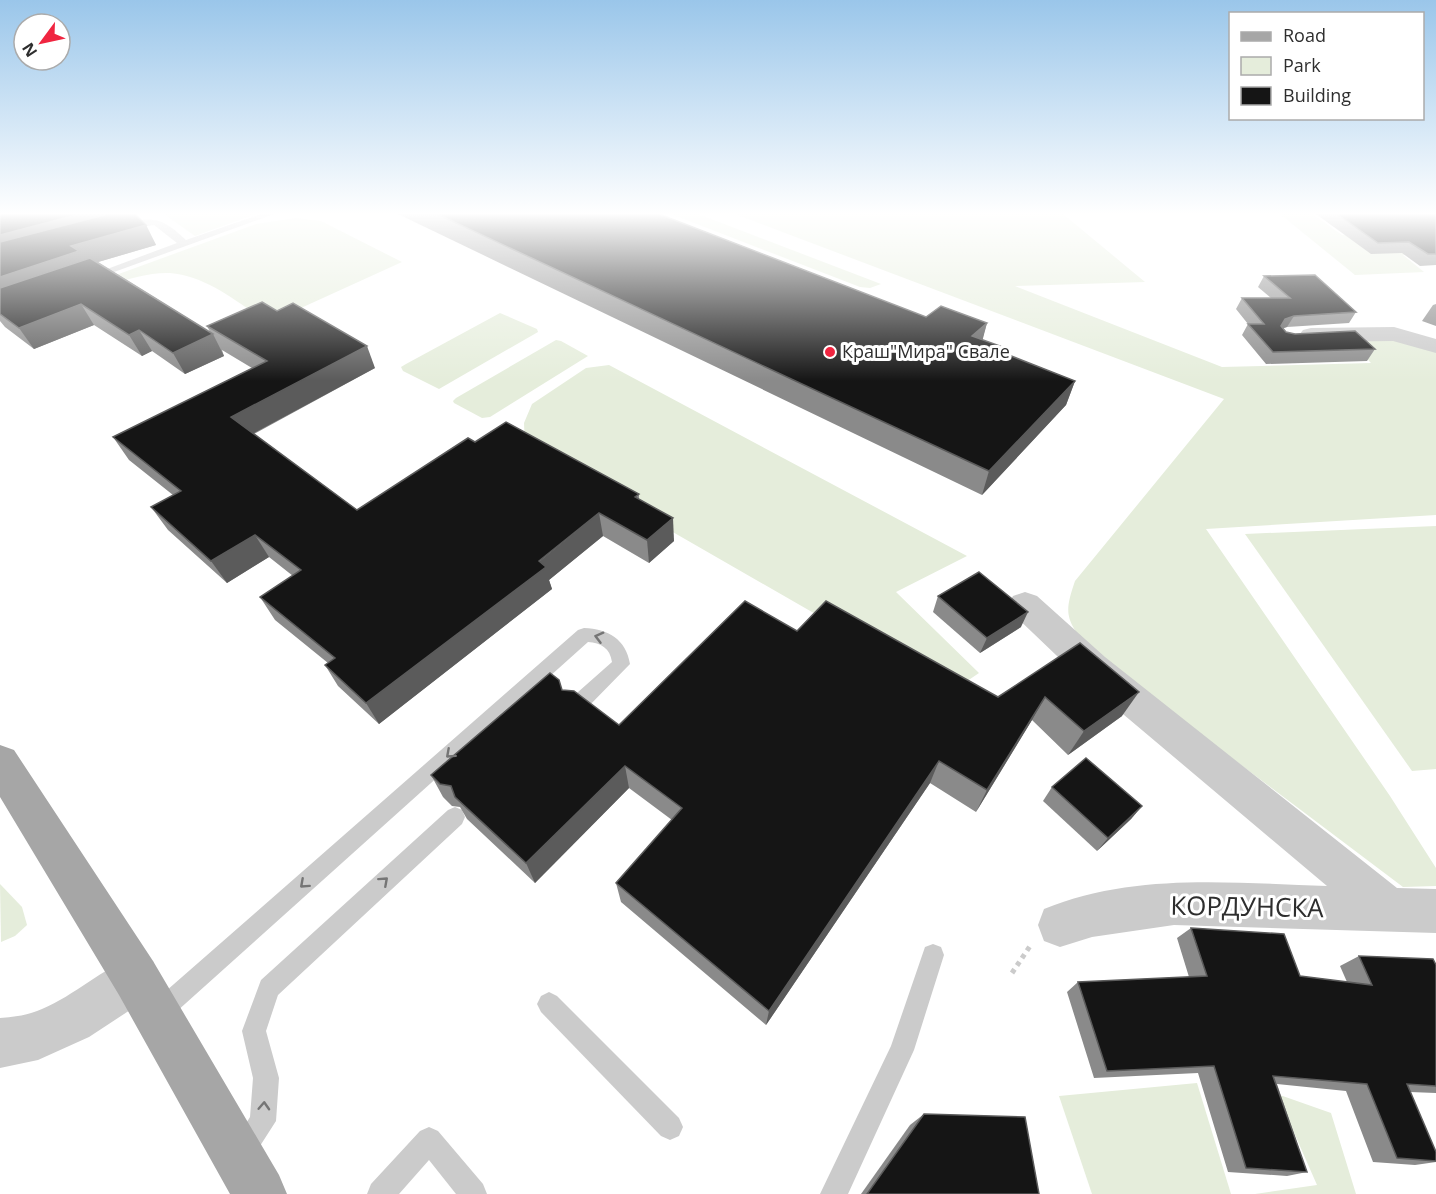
<svg xmlns="http://www.w3.org/2000/svg" width="1436" height="1194" font-family="'Open Sans',sans-serif">
<rect width="100%" height="100%" fill="#fff"/>
<g fill="#e5eddb">
<path d="M164,214h92l-61,22z"/>
<path d="M671,214h27l183,70 -11,4 -10,-1z"/>
<path d="M735,214h328l82,68 -130,4 207,81 149,-4 -24,-26h40l49,13v165l-230,14 184,267 46,72v18l-33,1 -316,-238c-20,-31 -24,-33 -12,-68l149,-182z"/>
<path d="M1280,214h32l30,21 49,-2 44,21 -32,1 21,17 -69,3z"/>
<path d="M296,218l25,3 81,41 -134,61c-29,-20 -61,-47 -98,-50 -19,-1 -41,6 -59,11l-6,-5 151,-55z"/>
<path d="M500,313l37,16 1,3 -99,57 -36,-18 -2,-4 5,-3z"/>
<path d="M556,340l5,1 27,15 -98,61 -8,1 -28,-15 -1,-2 3,-3z"/>
<path d="M609,365l358,191 -71,36 83,81 -28,19 -426,-245 -1,-24 8,-19 54,-36z"/>
<path d="M1436,526v243l-24,2 -167,-237z"/>
<path d="M0,884l22,23 5,18 -12,11 -14,6z"/>
<path d="M1197,1083l34,111h-139l-33,-98z"/>
<path d="M1277,1094l54,19 25,81h-101l62,-9z"/>
</g>
<g fill="none" stroke-linecap="round" stroke-linejoin="round">
<path stroke="#cbcbcb" stroke-width="5" stroke-dasharray="4.5 4.5" stroke-linecap="butt" d="M1012,973l18,-27"/>
<g fill="#cbcbcb" fill-rule="evenodd">
<path d="M261,214h13l-182,66 -4,1 -5,-3 94,-35 -23,-18 -32,5 -5,-3 2,-2c32,-9 42,-9 67,15z"/>
<path d="M584,628c24,1 42,11 46,36l-47,48 -7,2 -7,-2 -2,-6 2,-6 43,-38c-2,-14 -11,-19 -24,-20l-422,379 -8,4 -8,-4 -4,-8 4,-8 428,-375z"/>
<path d="M455,807l7,3 3,7 -3,7 -184,171 -12,36 13,47 -3,43 -25,39 -9,4 -9,-4 -4,-9 21,-34 3,-39 -11,-47 19,-51 187,-170z"/>
<path d="M933,944l8,3 3,8 -30,95 -66,144h-28l71,-148 34,-99z"/>
<path d="M549,992l8,4 122,122 4,9 -4,9 -9,4 -9,-4 -120,-124 -4,-8 4,-8z"/>
<path d="M429,1127l9,4 45,53 4,10h-31l-27,-34 -30,34h-32l4,-10 49,-53z"/>
</g>
<g fill="#cbcbcb" fill-rule="evenodd">
<path d="M1394,327l42,12v14l-43,-12 -82,1 -8,-2 -4,-5 4,-5 8,-2z"/>
<path d="M1025,592l12,4 68,61 292,231 39,1v44l-262,-8 -82,12 -32,10 -16,-6 -6,-16 6,-16c90,-37 188,-26 283,-23l-248,-209 -66,-63 -5,-9 5,-9z"/>
<path d="M136,955l17,6 6,17 -6,17 -64,42 -51,23 -38,8v-50c14,-1 29,-3 42,-9 33,-14 60,-40 94,-54z"/>
</g>
<path fill="#a6a6a6" fill-rule="evenodd" d="M0,745l14,5 139,211 126,214 8,19h-57l-111,-199 -119,-198z"/>
</g>
<g fill="#8a8a8a">
<path d="M0,214l146,11 10,20 -58,17 112,70 -3,-6 168,42 -121,66 103,76 118,-68 164,52v5l35,42 -25,22 -46,-27 -54,44 3,9 -173,135 -41,-38 -13,-21 3,-2 -53,-43 -15,-23 33,-21 -24,-19 -42,26 -59,-53 -17,-23 22,-12 -44,-35 -16,-23 139,-69 -30,-18 2,6 -39,18 -33,-23 -10,5 -48,-31 -60,24 -29,-22 -5,-6z"/>
<path d="M398,214h261l267,103 61,6 -5,17 18,6 -2,5 77,30 -9,24 -84,90z"/>
<path d="M1316,214h120v51l-16,1 -18,-13 -31,1z"/>
<path d="M1264,276l92,36 -7,11 -62,4 -4,1 3,4 89,17 -8,12 -101,3 -24,-29 6,-11 -12,-15 6,-11h29l-13,-11z"/>
<path d="M1436,304v22l-14,-5 11,-16z"/>
<path d="M938,596l83,31 -41,26 -47,-41z"/>
<path d="M797,631l201,66 82,-54 42,73 -54,39 -36,-35 -56,92 -46,-29 -164,242 -145,-123 -5,-19 56,-63 -43,-32 -94,95 -68,-64 -7,-12 -8,-1 -9,-9 -12,-22 131,-85 57,35z"/>
<path d="M1052,787l90,19 -11,13 -34,32 -54,-50z"/>
<path d="M1191,928l109,48 47,6 -7,-16 19,-10 77,9v128l-26,-1 26,60v10l-21,3 -42,-3 -27,-71 -69,-7 30,88 -20,4 -59,-4 -30,-99 -104,5 -27,-86 11,-10 111,-5 -12,-39z"/>
<path d="M924,1114l115,80h-178l49,-69z"/>
</g>
<g fill="#5b5b5b">
<path d="M80,214h49l-129,41v-20z"/>
<path d="M146,225l10,20 -68,20 -88,38v-26l71,-31z"/>
<path d="M81,304l13,21 -60,24 -15,-21z"/>
<path d="M1294,316l-7,11 -9,3 7,-11z"/>
<path d="M987,323l-6,23 -9,-10z"/>
<path d="M139,330l13,21 -10,5 -13,-21z"/>
<path d="M213,334l11,22 -39,18 -12,-21z"/>
<path d="M367,346l8,22 -132,71 -12,-22z"/>
<path d="M1075,381l-9,24 -84,90 7,-24z"/>
<path d="M599,513l4,23 -54,44 3,9 -173,135 -13,-21z"/>
<path d="M673,518l1,23 -25,22 -2,-23z"/>
<path d="M255,535l14,22 -42,26 -16,-22z"/>
<path d="M1028,612l-7,15 -41,26 7,-15z"/>
<path d="M1139,692l-17,24 -54,39 16,-24z"/>
<path d="M1045,697l-13,23 -56,92 11,-22z"/>
<path d="M939,761l-9,22 -164,242 3,-14z"/>
<path d="M625,766l4,22 -94,95 -9,-20z"/>
<path d="M1142,806l-11,13 -34,32 11,-13z"/>
</g>
<g fill="#151515" stroke="#5b5b5b" stroke-width="1.5">
<path d="M0,214h80l-80,21z"/>
<path d="M108,214h27l11,11 -75,21 8,5 -79,26v-35z"/>
<path d="M437,214h222l267,103 15,-11 46,17 -15,13 28,10 -4,4 79,31 -86,90z"/>
<path d="M1337,214h99v40h-8l-19,-12 -31,1z"/>
<path d="M90,258l123,76 -40,19 -34,-23 -10,5 -48,-31 -62,24 -19,-14v-26z"/>
<path d="M1315,275l41,37 -62,4 -9,3 -4,7 5,6 9,2 60,-3 20,18 -102,3 -25,-28h16l-22,-26h48l-26,-22z"/>
<path d="M262,302l15,9 16,-8 74,43 -136,71 126,93 111,-72 7,4 31,-20 133,72 -4,3 38,21 -26,22 -48,-27 -60,48 7,6 -180,136 -41,-38 10,-7 -75,-61 41,-27 -46,-35 -44,26 -60,-54 30,-16 -68,-54 154,-76 -60,-35z"/>
<path d="M979,572l49,40 -41,26 -49,-42z"/>
<path d="M745,601l52,30 29,-30 172,96 82,-54 59,49 -55,39 -39,-34 -58,93 -48,-29 -170,250 -153,-128 66,-75 -57,-42 -99,97 -71,-66 -4,-11 -11,-2 -9,-9 119,-102 9,7 3,10 12,1 45,34z"/>
<path d="M1086,758l56,48 -34,32 -56,-51z"/>
<path d="M1191,928l93,6 16,42 72,9 -13,-29 74,3 3,6v121l-29,-2 29,68v9l-39,-3 -30,-74 -94,-8 34,96 -61,-4 -32,-102 -107,5 -29,-89 129,-6z"/>
<path d="M924,1114l101,3 14,77h-172z"/>
</g>
<defs><path id="oneway-chevron" d="M-2-3.5L2.5 0L-2 3.5" fill="none" stroke-width="1.6" stroke-linecap="round" stroke-linejoin="round" transform="scale(1.5)"/></defs>
<g stroke="#757575">
<use href="#oneway-chevron" transform="translate(599 637) rotate(-165)"/>
<use href="#oneway-chevron" transform="translate(450 754) rotate(138)"/>
<use href="#oneway-chevron" transform="translate(384 881) rotate(-42)"/>
<use href="#oneway-chevron" transform="translate(304 884) rotate(138)"/>
<use href="#oneway-chevron" transform="translate(264 1106) rotate(-87)"/>
</g>
<linearGradient id="sky" x2="0" y2="1"><stop stop-color="#9ac6ea"/><stop offset="0.56" stop-color="#fff"/><stop offset="1" stop-color="#fff" stop-opacity="0"/></linearGradient>
<rect width="1436" height="381" fill="url(#sky)"/>
<circle fill="#f02540" stroke="#fff" stroke-width="2" cx="830" cy="352" r="6"/>
<g text-anchor="middle" stroke-width="6" stroke-linejoin="round" paint-order="stroke">
<g font-size="18" fill="#2e2e2e" stroke="#fff" text-anchor="start">
<text x="842" y="358">Краш"Мира" Свале</text>
</g>
<g font-size="26" fill="#2e2e2e" stroke="#fff">
<text transform="translate(1247 907) rotate(1)" y="9">КОРДУНСКА</text>
</g>
</g>
<rect x="1229" y="12" width="195" height="108" fill="#ffffff" stroke="#ababab" stroke-width="1.5"/>
<rect x="1241" y="32" width="30" height="9" fill="#a6a6a6" stroke="#ababab" stroke-width="1.5"/>
<text x="1283" y="42" font-size="18" fill="#2e2e2e">Road</text>
<rect x="1241" y="57" width="30" height="18" fill="#e5eddb" stroke="#ababab" stroke-width="1.5"/>
<text x="1283" y="72" font-size="18" fill="#2e2e2e">Park</text>
<rect x="1241" y="87" width="30" height="18" fill="#151515" stroke="#ababab" stroke-width="1.5"/>
<text x="1283" y="102" font-size="18" fill="#2e2e2e">Building</text>
<g transform="translate(42 42) rotate(237)"><circle r="28" fill="#ffffff" stroke="#ababab" stroke-width="1.5"/>
<path d="M0-4.5L10 22L0 15L-10 22Z" fill="#f02540"/>
<text y="-9" font-size="16" font-weight="bold" text-anchor="middle" fill="#2e2e2e">N</text>
</g>
</svg>
